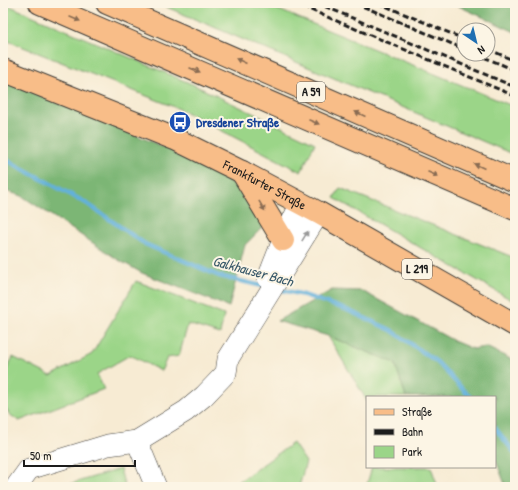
<svg xmlns="http://www.w3.org/2000/svg" width="518" height="490" font-family="'Patrick Hand',sans-serif">
<rect width="100%" height="100%" fill="#fcf5e5"/>
<filter id="ink" filterUnits="userSpaceOnUse"><feTurbulence type="fractalNoise" baseFrequency=".025" numOctaves="2"/><feDisplacementMap in="SourceGraphic" scale="8" xChannelSelector="R" yChannelSelector="G"/><feConvolveMatrix kernelMatrix="1 2 1 2 8 2 1 2 1" color-interpolation-filters="sRGB"/></filter>
<filter id="wash" filterUnits="userSpaceOnUse"><feTurbulence type="fractalNoise" baseFrequency=".012" numOctaves="4" result="noise"/><feDisplacementMap in="SourceGraphic" scale="16" xChannelSelector="R" yChannelSelector="G"/><feGaussianBlur stdDeviation="0.9" result="paint"/><feColorMatrix in="noise" values="0 0 0 0 0 0 0 0 0 0 0 0 0 0 0 0 0 1.4 0 .05"/><feComposite in="paint" operator="in"/></filter>
<g filter="url(#wash)">
<rect width="100%" height="100%" fill="#f7ebd3"/>
<g fill="#9bd588" stroke="#5c7852">
<path d="M3,3l191,82 121,58 -14,29 -119,-62 -179,-71z"/>
<path d="M157,3h105l253,104v48z"/>
<path d="M340,188l175,70v44l-181,-104z"/>
<path d="M136,281l88,34 -4,19 -32,-10 -9,32 -12,2 -6,13 -31,-16 -33,19 7,15 -85,32 -10,-7 -2,-4h-4v-33l10,-20 38,19 41,-22z"/>
<path d="M328,336l67,27 11,34h-39v4z"/>
<path d="M293,443l13,19 -7,25h-68z"/>
<path d="M372,467h59l7,20h-72z"/>
<path d="M120,469l5,18h-65z"/>
</g>
<g fill="#7cb674" stroke="#4c6948">
<path d="M452,3h63v29z"/>
<path d="M3,80l171,71 73,40 20,32 -22,22 -16,62 -87,-34 -25,-14 -95,-63 -19,-6z"/>
<path d="M332,290l30,1 94,51 17,7 13,-2 29,14v126h-9l-11,-29v-61h-89l-11,-34 -67,-27 -51,-15z"/>
</g>
<g fill="none" stroke-linecap="round" stroke-linejoin="round">
<g stroke="#62b1dc" stroke-width="4.5">
<path d="M3,158l83,45 59,41 74,32 48,11"/>
<path d="M278,289l26,6 43,15 44,20 46,32 33,35"/>
<path d="M495,428l20,25"/>
</g>
</g>
</g>
<g filter="url(#ink)">
<g fill="none" stroke-linecap="round" stroke-linejoin="round">
<g stroke="#3d3b37" stroke-width="22">
<g id="minor">
<path d="M268,278l15,-38 18,-37"/>
<path d="M137,441l19,46"/>
<path d="M16,487l13,-18 79,-24 29,-4 49,-30 18,-15 22,-23 2,-14 91,-146"/>
</g>
</g>
<g stroke="#3d3b37" stroke-width="24">
<g id="major">
<path id="s1" d="M3,70l172,69 67,33 77,41 196,112"/>
<path d="M242,172l41,68"/>
</g>
</g>
<g stroke="#3d3b37" stroke-width="24">
<g id="highway">
<path d="M40,3l475,206"/>
<path d="M107,3l408,178"/>
</g>
</g>
<use href="#minor" stroke="#fff" stroke-width="21"/>
<use href="#major" stroke="#f8bd88" stroke-width="22"/>
<use href="#highway" stroke="#f8bd88" stroke-width="22"/>
<g stroke="#1c1c1c" stroke-width="3" stroke-dasharray="6 3" stroke-linecap="butt">
<path d="M294,3l221,93"/>
<path d="M317,3l198,84"/>
<path d="M355,3l109,46"/>
<path d="M378,3l86,36"/>
<path d="M488,49l27,12"/>
<path d="M476,54l39,16"/>
</g>
</g>
<defs><path id="oneway-solid" d="M-6-.8H1V-3.2L6.5 0L1 3.2V.8H-6Z"/></defs>
<g fill="#8a6c52">
<use href="#oneway-solid" transform="translate(75 19) rotate(23)"/>
<use href="#oneway-solid" transform="translate(241 61) rotate(-156)"/>
<use href="#oneway-solid" transform="translate(195 70) rotate(23)"/>
<use href="#oneway-solid" transform="translate(360 114) rotate(-156)"/>
<use href="#oneway-solid" transform="translate(314 122) rotate(23)"/>
<use href="#oneway-solid" transform="translate(479 166) rotate(-156)"/>
<use href="#oneway-solid" transform="translate(433 174) rotate(23)"/>
<use href="#oneway-solid" transform="translate(262 206) rotate(59)"/>
</g>
<use fill="#999" href="#oneway-solid" transform="translate(305 236) rotate(-58)"/>
</g>
<defs>
<g id="bus-disc" transform="scale(1.15)"><circle r="9.5" fill="#1a4fb4" stroke="#fcf5e5"/><path d="M-5-6H5V4H4V6H2V4H-2V6H-4V4H-5ZM-3.5-4V0h7V-4ZM-3.5 1.2v1.5H-2V1.2ZM2 1.2v1.5H3.5V1.2Z" fill="#fff"/></g>
</defs>
<g fill-rule="evenodd">
<use href="#bus-disc" x="180" y="122"/>
</g>
<g text-anchor="middle" stroke-width="4" stroke-linejoin="round" paint-order="stroke">
<g fill="#fcf5e5" stroke="#5f5d58" stroke-width="1">
<rect x="297" y="82" width="28" height="20" rx="3"/>
<rect x="402" y="259" width="30" height="20" rx="3"/>
</g>
<g font-size="12" font-weight="bold" fill="#1c1c1c">
<text x="311" y="96">A 59</text>
<text x="417" y="273">L 219</text>
</g>
<g font-size="13" font-weight="bold" fill="#164399" stroke="#fcf5e5" text-anchor="start">
<text x="196" y="127">Dresdener Straße</text>
</g>
<g font-size="13" fill="#1c1c1c" stroke="#fcf5e5">
<text dy="5" stroke="none"><textPath href="#s1" startOffset="286">Frankfurter Straße</textPath></text>
</g>
<g font-size="14" font-style="italic" fill="#385869" stroke="#fcf5e5">
<text transform="translate(253 271) rotate(15)" y="5">Galkhauser Bach</text>
</g>
</g>
<rect width="518" height="490" fill="none" stroke="#fcf5e5" stroke-width="16"/>
<rect x="366" y="396" width="130" height="72" fill="#fcf5e5" stroke="#a29e95"/>
<rect x="374" y="409" width="20" height="6" fill="#f8bd88" stroke="#a29e95"/>
<text x="402" y="416" font-size="12" fill="#1c1c1c">Straße</text>
<rect x="374" y="429" width="20" height="6" fill="#1c1c1c" stroke="#a29e95"/>
<text x="402" y="436" font-size="12" fill="#1c1c1c">Bahn</text>
<rect x="374" y="446" width="20" height="12" fill="#9bd588" stroke="#a29e95"/>
<text x="402" y="456" font-size="12" fill="#1c1c1c">Park</text>
<g transform="translate(476 42) rotate(145)"><circle r="19" fill="#fcf5e5" stroke="#a29e95"/>
<path d="M0-3L7 15L0 10L-7 15Z" fill="#1f6fb2"/>
<text y="-6" font-size="11" font-weight="bold" text-anchor="middle" fill="#1c1c1c">N</text>
</g>
<path d="M24 460v6h111v-6" fill="none" stroke="#1c1c1c" stroke-width="2"/>
<text x="30" y="460" font-size="12" fill="#1c1c1c" stroke="#fcf5e5" stroke-width="3" paint-order="stroke">50 m</text>
</svg>
